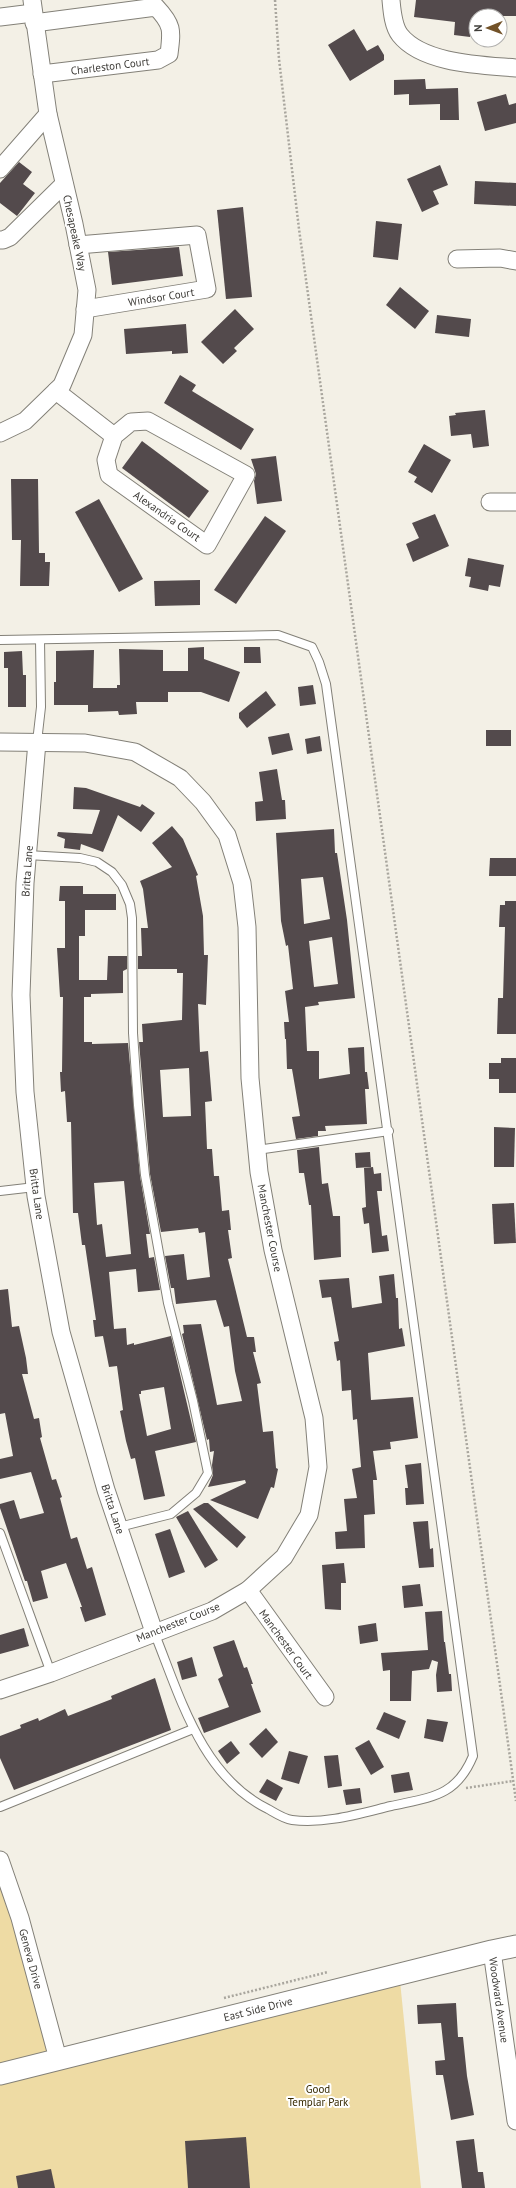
<svg xmlns="http://www.w3.org/2000/svg" width="516" height="2188" font-family="'PT Sans',sans-serif">
<rect width="100%" height="100%" fill="#f3f0e6"/>
<g fill="#eedba4">
<path d="M0,1882l53,175 -53,11z"/>
<path d="M400,1981l21,207h-421v-113z"/>
</g>
<g fill="#534a4c" fill-rule="evenodd">
<path d="M416,0h100v16h-40v10l-5,-1 -1,12 -16,-2 1,-13 -41,-5z"/>
<path d="M354,29l13,22 11,-6 6,10v5l-34,21 -22,-36z"/>
<path d="M425,79l1,10 32,-1 1,32h-19v-16l-31,1v-11l-15,1v-15z"/>
<path d="M506,94l3,11 7,-2v20l-31,8 -8,-29z"/>
<path d="M19,162l13,10 -9,12 12,9 -18,23 -17,-13v-20z"/>
<path d="M440,165l8,20 -15,6 6,13 -17,8 -15,-33z"/>
<path d="M475,181l41,2v23l-42,-2z"/>
<path d="M243,207l9,90 -26,2 -9,-89z"/>
<path d="M376,221l26,3 -4,36 -25,-3z"/>
<path d="M179,247l4,29 -71,9 -4,-33z"/>
<path d="M400,287l29,24 -14,18 -29,-24z"/>
<path d="M235,309l19,20 -20,19 3,3 -14,13 -22,-22z"/>
<path d="M437,315l34,4 -2,18 -34,-4z"/>
<path d="M186,324l2,29 -16,1v-3l-46,3 -2,-25z"/>
<path d="M180,375l16,10 -4,6 62,38 -13,21 -77,-47z"/>
<path d="M485,410l4,36 -16,2 -2,-14 -20,2 -2,-20 7,-1 -1,-2z"/>
<path d="M142,441l67,50 -20,27 -67,-50z"/>
<path d="M424,444l27,16 -19,33 -18,-11 3,-5 -9,-5z"/>
<path d="M276,456l6,45 -25,3 -3,-23 2,-7 -5,-15z"/>
<path d="M11,479h27l1,74h6v9h5l-1,24h-29l1,-46h-9z"/>
<path d="M99,499l44,80 -24,13 -44,-80z"/>
<path d="M435,514l14,32 -36,16 -7,-18 13,-6 -7,-15z"/>
<path d="M265,516l21,15 -50,73 -22,-14z"/>
<path d="M468,558l36,7 -4,22 -11,-2 -1,6 -19,-4 2,-10 -6,-1z"/>
<path d="M200,580v25l-45,1 -1,-25z"/>
<path d="M204,647v12l36,13 -11,30 -28,-10h-33v10h-32l1,12 -18,1 -1,-4 -30,1v-7h-34v-23h2v-31l38,-1 -1,38h24v-3h3l-1,-36 44,1v21h25v-23z"/>
<path d="M244,647h16l1,16h-17z"/>
<path d="M22,651l1,24h3v32h-18v-39h-4v-16z"/>
<path d="M313,685l3,19 -16,2 -2,-19z"/>
<path d="M266,691l10,14 -29,23 -8,-10v-5z"/>
<rect x="486" y="730" width="25" height="16"/>
<path d="M289,733l4,17 -21,5 -4,-18z"/>
<path d="M320,736l2,15 -15,3 -2,-15z"/>
<path d="M277,769l5,31h3l1,19 -30,2 -1,-19 8,-1 -4,-29z"/>
<path d="M74,787l12,1 54,19 2,-3 13,9 -14,19 -23,-17 -15,37 -22,-8 -1,6 -16,-2 1,-9 -8,-3 1,-4 34,2 8,-24 -27,-1z"/>
<path d="M172,826l11,13 15,36 -2,1 7,40 1,39h4l-2,50 -8,-1 2,48 8,-1 4,50 -7,1 2,47h5l2,27h5l3,35 7,-1 2,20h-3l4,28 -4,1 19,78h7l2,15h-3l8,31 -4,1 6,48 10,-1 3,37 2,1 -4,19 -3,-1 -13,32 -48,-19 36,-17 -1,-3 -37,7 5,-12 -1,-10 2,-14 -4,1 -1,-13 -2,1 -25,-106 2,-1 -1,-8 18,-1 16,81 25,-4 -7,-30 -6,-45 -5,1 -8,-27 -40,4 -2,-16h-3l-6,-32 19,-2 3,26 23,-3 -5,-45 -6,1 -1,-5 -37,4 -11,-58 -11,-132h4l-1,-18 40,-4 1,-47h-6v-4h-39v-13h4l-1,-28h7l-5,-39 -3,-8 32,-14 -20,-24zM189,1068l2,48 -28,1 -3,-47z"/>
<path d="M334,829l1,24h2l10,67 8,78 -37,4 1,3 -14,2 2,44h12v28l31,-5 -2,-26 16,-1 1,25h2l2,17h-4l2,35 -42,2 1,5h-8v5l-22,3 -4,-22 8,-1 -8,-47h-5l-1,-30h-1l-1,-17h5l-4,-31 8,-2 -5,-44 -2,1 -5,-25 -5,-88zM323,877l7,42 -26,5 -3,-45zM332,937l6,47 -24,3 -5,-46z"/>
<path d="M490,858h26v18h-27z"/>
<path d="M60,886h23v8h33v16h-31v26h-6v44h28l1,-24h19v13l-4,2v22l-32,1v3h-7v45h8v2l36,-1 12,133 10,58h-4l3,24 5,-1 6,33 -22,2 -2,-23 -27,3 5,57 12,-1 1,17 7,-2v2l37,-9 25,106 -41,9 10,45 -21,4 -9,-42 -4,1 -5,-18 -6,-30 3,-1 -6,-44 -8,1 -6,-31 -8,1 -2,-17h3l-11,-75h-3l-4,-32h-5l-2,-91h-4l-2,-31 -4,1 -1,-20h2l1,-75h-3l-3,-49h8v-47h-6zM124,1181l7,73 -25,3 -4,-33 -5,1 -3,-42zM164,1387l7,42 -24,7 -8,-42h2v-3z"/>
<path d="M505,901h11v133h-19l1,-36h5l2,-71h-6l1,-22h5z"/>
<path d="M501,1058h15v35h-17v-14h-10v-16h12z"/>
<path d="M494,1127l21,1 -1,39h-20z"/>
<path d="M319,1147l3,37 6,-1 5,33h7l1,41 -27,3 -3,-55h-2l-5,-32h-5l-2,-23z"/>
<path d="M370,1152l1,15 -15,1 -1,-15z"/>
<path d="M373,1167l1,7 7,-1 1,18h-5l5,45 5,-1 2,16 -17,2 -3,-30 -5,1 -2,-16 4,-1 -2,-39z"/>
<path d="M514,1203l2,40 -22,1 -2,-40z"/>
<path d="M394,1274l2,24h2l1,31 3,-1 3,18 -37,7 3,47 42,-3 5,41 -28,4 1,7 -18,2 4,29h-4l2,34 -11,1 1,33 -29,1 -1,-17 12,-1 -3,-32 13,-1 -5,-29 9,-2 -4,-48 -4,1 -2,-30 -9,1 -2,-31 -3,1 -3,-19 5,-1 -8,-44 -9,1 -3,-18 30,-2 3,30 30,-5 -3,-27z"/>
<path d="M8,1289l4,38 7,-1 7,32 2,16h-6l12,45 5,-1 3,19 -2,1 12,42 4,-1 6,18 -2,1 11,41 6,-2 10,32 5,-2 14,48 -21,7 -5,-15h2l-16,-44 -25,8 7,27 -15,4 -6,-21h-2l-25,-73v-4l14,-4 6,19 24,-6 -13,-41 -31,7v-20l13,-3 -8,-43 -5,1v-124z"/>
<path d="M421,1463l3,41 -18,1 -1,-17h3l-3,-23z"/>
<path d="M204,1503h4l38,34 -9,11 -44,-39z"/>
<path d="M188,1511l30,49 -13,8 -29,-51z"/>
<path d="M428,1521l2,28 3,-1 1,19 -15,1 -6,-46z"/>
<path d="M170,1529l15,43 -16,6 -14,-44z"/>
<path d="M344,1563l2,20h-5v27l-16,-1 -3,-44z"/>
<path d="M420,1584l3,22 -19,2 -2,-22z"/>
<path d="M442,1611l2,31h1l4,32h2l1,17 -15,1 -1,-17 2,-13 -6,-2 -3,9 -17,2 -1,30h-21v-31l-7,1 -2,-18 47,-3 -3,-38z"/>
<path d="M376,1623l2,18 -18,3 -2,-18z"/>
<path d="M24,1628l5,18 -29,8v-19z"/>
<path d="M234,1640l10,28 3,-1 6,17h-2l10,28 -57,21 -6,-15 31,-11 -11,-28 5,-3 -10,-29z"/>
<path d="M192,1657l5,19 -15,4 -5,-18z"/>
<path d="M155,1678l16,52 -157,60 -14,-32v-22l21,-8 -1,-3 18,-7 1,3 26,-12 3,7 44,-17 -1,-3z"/>
<path d="M384,1712l22,9 -7,18 -23,-10z"/>
<path d="M427,1719l21,3 -5,20 -19,-4z"/>
<path d="M266,1728l12,14 -16,16 -13,-14z"/>
<path d="M369,1740l15,27 -13,8 -16,-27z"/>
<path d="M231,1741l9,12 -13,11 -9,-13z"/>
<path d="M289,1751l19,5 -9,28 -18,-5z"/>
<path d="M338,1755l4,31 -14,2 -4,-32z"/>
<path d="M409,1772l4,18 -19,3 -3,-18z"/>
<path d="M267,1779l16,9 -7,13 -17,-9z"/>
<path d="M360,1788l2,15 -16,2 -3,-15z"/>
<path d="M456,2003l2,34h5l4,39 7,39 -23,5 -8,-45h-7l-1,-14 10,-1 -4,-37 -23,1 -1,-19z"/>
<path d="M246,2137l4,51h-62l-3,-47z"/>
<path d="M474,2139l4,33h5l2,16h-23l-6,-47z"/>
<path d="M51,2169l4,19h-37l-2,-12z"/>
</g>
<g fill="none" stroke-linecap="round" stroke-linejoin="round">
<g stroke="#838078" stroke-width="10">
<g id="service">
<path d="M0,640l278,-5 34,12 7,15 7,22 147,1072c-17,41 -42,41 -82,50 -33,8 -65,18 -99,14 -8,-1 -17,-7 -24,-11 -67,-33 -88,-113 -114,-177"/>
<path d="M37,742l4,-35 -1,-67"/>
<path d="M27,855l53,3 17,4 15,10 10,13 8,19 2,14 1,115 5,72 7,70 23,128 25,98 15,72 -12,20 -25,21 -52,13"/>
<path d="M257,1150l132,-19"/>
<path d="M0,1191l35,-4"/>
<path d="M0,1533l51,140"/>
<path d="M0,1807l193,-78"/>
</g>
</g>
<g stroke="#838078" stroke-width="19">
<g id="minor">
<path d="M391,0c1,11 2,26 9,35 23,29 82,30 116,33"/>
<path d="M0,17l33,-4"/>
<path d="M34,23l122,-16c17,18 16,23 13,47l-11,6 -116,14"/>
<path d="M0,169l48,-55"/>
<path d="M0,240h3l7,-3 54,-53"/>
<path d="M78,245l119,-10 10,54 -122,20"/>
<path d="M457,259l43,-1 16,3"/>
<path d="M56,391l58,45"/>
<path d="M148,421l98,54 -39,70 -98,-70 -3,-15 8,-24 17,-14z"/>
<path d="M0,433l25,-12 37,-36 21,-50 4,-45 -13,-66 -26,-110 -16,-114"/>
<path d="M490,502h26"/>
<path d="M0,742l85,1 50,9 45,26 23,24 24,33 15,48 5,44 3,151 9,94 14,78 41,168 4,49 -9,48 -25,42 -36,33 -36,21 -161,62 -51,17"/>
<path d="M37,742l-12,141 -4,112 4,97 11,104 25,136 45,158 48,142"/>
<path d="M248,1590l77,107"/>
<path d="M0,1860l20,58 38,141"/>
<path d="M492,1951l24,170"/>
</g>
</g>
<g stroke="#838078" stroke-width="23">
<path id="tertiary" d="M0,2074l492,-123 24,-5"/>
</g>
<g stroke="#a9a69e" stroke-width="2.5" stroke-dasharray="2 2" stroke-linecap="butt">
<path d="M275,0l4,59 20,170 217,1572"/>
<path d="M466,1788l47,-7"/>
<path d="M224,1998l104,-26"/>
</g>
<use href="#service" stroke="#fff" stroke-width="8"/>
<use href="#minor" stroke="#fff" stroke-width="17"/>
<use href="#tertiary" stroke="#fff" stroke-width="21"/>
</g>
<g text-anchor="middle" stroke-width="4" stroke-linejoin="round" paint-order="stroke">
<g font-size="11" fill="#3e3c38" stroke="#fff">
<text transform="translate(110 66) rotate(-7)" y="4">Charleston Court</text>
<text transform="translate(75 233) rotate(78)" y="4">Chesapeake Way</text>
<text transform="translate(161 297) rotate(-9)" y="4">Windsor Court</text>
<text transform="translate(167 516) rotate(35)" y="4">Alexandria Court</text>
<text transform="translate(27 871) rotate(-86)" y="4">Britta Lane</text>
<text transform="translate(37 1194) rotate(82)" y="4">Britta Lane</text>
<text transform="translate(270 1228) rotate(79)" y="4">Manchester Course</text>
<text transform="translate(113 1509) rotate(72)" y="4">Britta Lane</text>
<text transform="translate(178 1622) rotate(-22)" y="4">Manchester Course</text>
<text transform="translate(286 1644) rotate(54)" y="4">Manchester Court</text>
<text transform="translate(31 1959) rotate(75)" y="4">Geneva Drive</text>
<text transform="translate(499 2000) rotate(82)" y="4">Woodward Avenue</text>
<text transform="translate(258 2009) rotate(-14)" y="4">East Side Drive</text>
</g>
<g font-size="11" fill="#362901" stroke="#fff">
<text x="318" y="2093">Good<tspan x="318" dy="13">Templar Park</tspan></text>
</g>
</g>
<g transform="translate(488 28) rotate(269)"><circle r="19" fill="#ffffff" stroke="#b2b1af"/>
<path d="M0-3L7 15L0 10L-7 15Z" fill="#725228"/>
<text y="-6" font-size="11" font-weight="bold" text-anchor="middle" fill="#3e3c38">N</text>
</g>
</svg>
